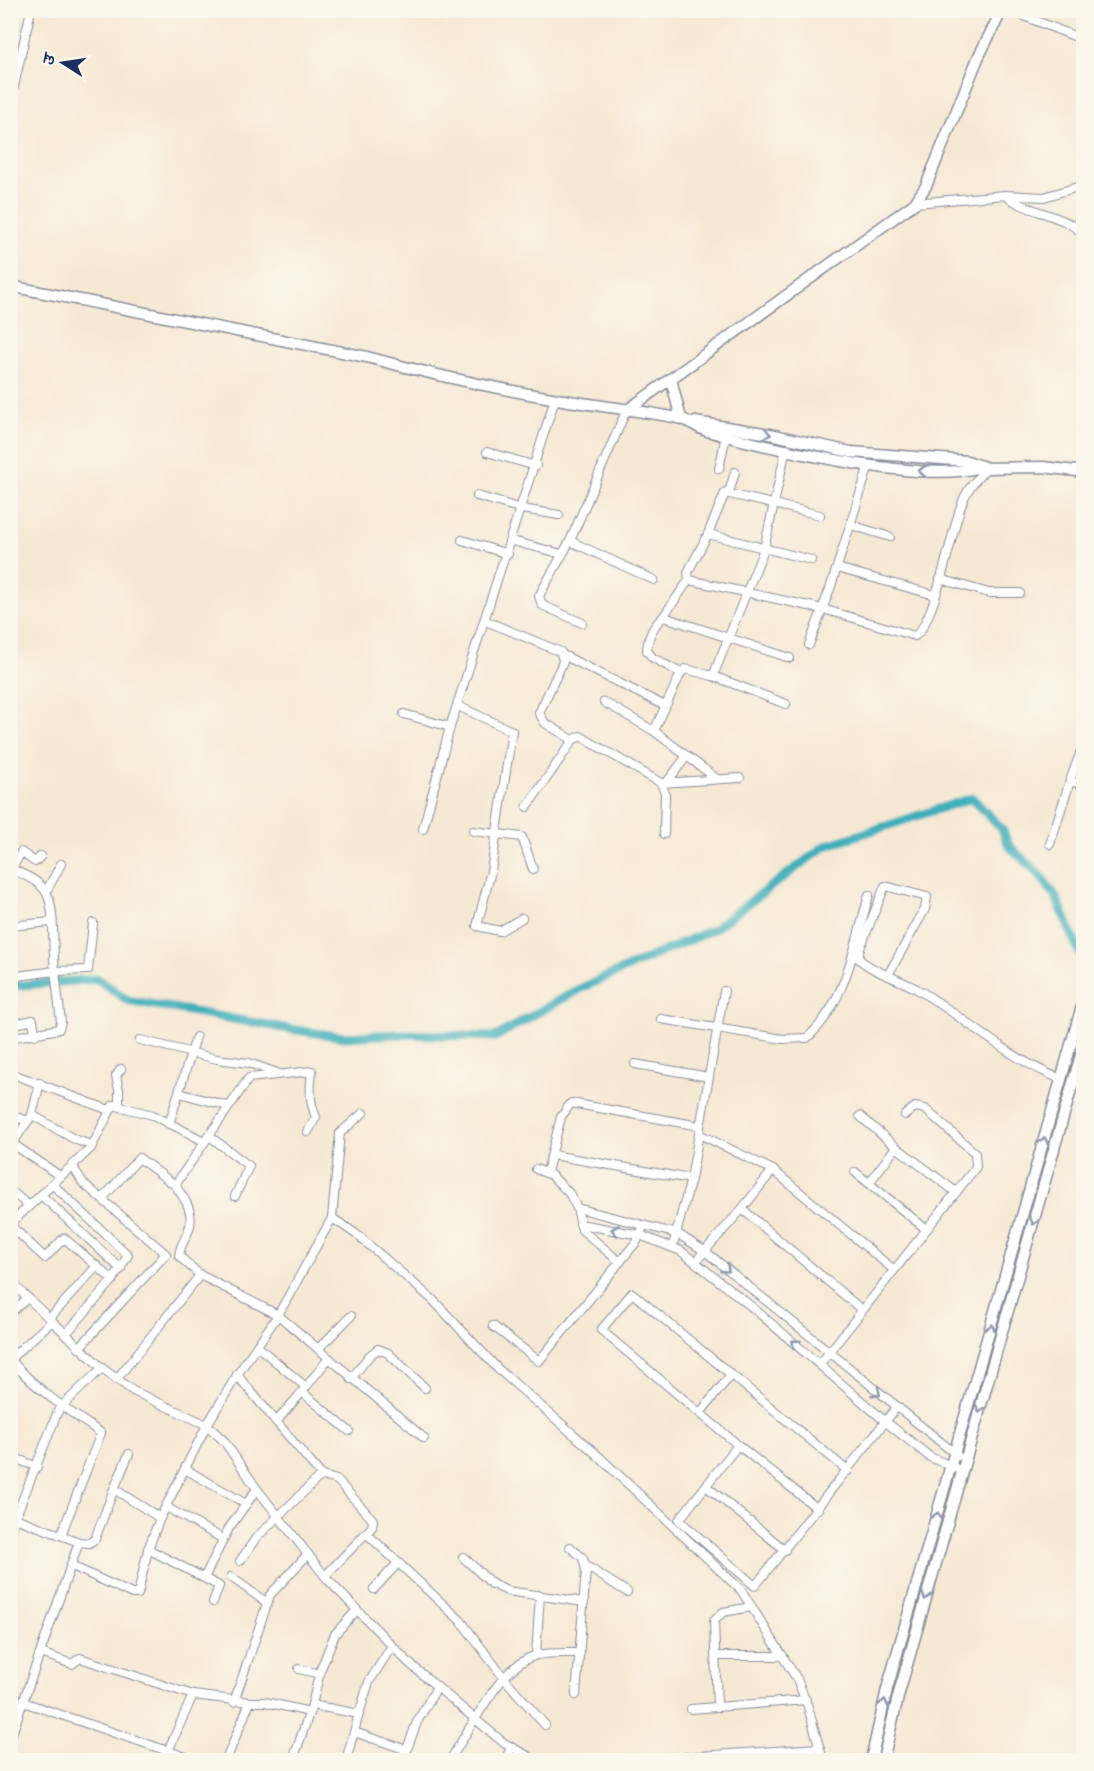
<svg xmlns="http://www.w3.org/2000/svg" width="1094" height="1771" font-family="Kalam,'Playpen Sans Deva',sans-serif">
<rect width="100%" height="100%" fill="#fbf7ec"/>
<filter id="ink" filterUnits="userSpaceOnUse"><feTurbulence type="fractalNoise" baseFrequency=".0167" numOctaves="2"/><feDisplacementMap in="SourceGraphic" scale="12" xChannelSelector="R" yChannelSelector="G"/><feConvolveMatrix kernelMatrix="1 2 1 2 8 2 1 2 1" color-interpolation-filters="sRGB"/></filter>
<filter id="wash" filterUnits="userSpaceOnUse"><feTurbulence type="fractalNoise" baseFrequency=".008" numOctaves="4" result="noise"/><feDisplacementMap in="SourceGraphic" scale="24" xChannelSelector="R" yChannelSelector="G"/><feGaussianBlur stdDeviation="1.35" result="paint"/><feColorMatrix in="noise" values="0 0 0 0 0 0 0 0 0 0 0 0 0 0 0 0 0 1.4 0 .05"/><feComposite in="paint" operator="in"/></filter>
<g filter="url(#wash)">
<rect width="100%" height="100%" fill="#f6e9d4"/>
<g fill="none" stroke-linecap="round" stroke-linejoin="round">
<path stroke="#3fafbb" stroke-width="9" d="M10,986l88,-7 29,21 162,29 55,8 57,-3 94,3 84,-48 135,-60 111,-83 147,-48 30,31 7,17 31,29 16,22 28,66"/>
</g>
</g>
<g filter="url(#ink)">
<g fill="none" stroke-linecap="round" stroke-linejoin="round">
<g stroke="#888c99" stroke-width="10">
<g id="minor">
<path d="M1009,10l75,30"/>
<path d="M10,104l21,-94"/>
<path d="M1005,195c24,19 58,18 79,40"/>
<path d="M915,203l90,-8 39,2 40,-12"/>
<path d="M487,452l49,14"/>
<path d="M719,469l7,-34"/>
<path d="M725,493l95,22"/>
<path d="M477,496l45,13 37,6"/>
<path d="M851,525l39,12"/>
<path d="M708,534l103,26"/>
<path d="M462,540l46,14"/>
<path d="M512,541l50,13"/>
<path d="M570,541l84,39"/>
<path d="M837,568l98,27"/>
<path d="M940,579l49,14h31"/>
<path d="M689,580l134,29 92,27c20,-14 36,-103 46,-130 5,-16 15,-27 26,-38"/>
<path d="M663,617l26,-37 -1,-8 20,-38 17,-41 5,-4 5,-17"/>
<path d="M486,621l75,31 2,10 -24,51 6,10 28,17"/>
<path d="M582,623l-40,-18 -3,-9 31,-55 56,-130"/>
<path d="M809,645l22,-59 38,-121"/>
<path d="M563,655l102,51"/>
<path d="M681,673l-28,-15 -6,-7c0,-12 7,-28 17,-34l126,41"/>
<path d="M713,676l73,28"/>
<path d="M604,702l50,29 27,-58 4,-4 28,7 51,-127 22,-100"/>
<path d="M458,706l54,25 -21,140 -14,55 23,5 22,-13"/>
<path d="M404,714l46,13"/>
<path d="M654,731l63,48"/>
<path d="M1070,781l14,-38"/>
<path d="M667,782l20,-26"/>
<path d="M661,783l79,-5"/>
<path d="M527,807l46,-67 7,-4 81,47 4,10 -1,41"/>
<path d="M423,829l27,-102 105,-328"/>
<path d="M473,831l49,6 11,32"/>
<path d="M1050,844l20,-63 14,4"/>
<path d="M12,869l9,-17 14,10 6,-6"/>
<path d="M10,871l2,-2c11,6 27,11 34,23 10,17 6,58 9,79l-45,6"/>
<path d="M46,892l15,-28"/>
<path d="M10,926l41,-4"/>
<path d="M10,960l4,16"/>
<path d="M888,975l37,-66 2,-12 -42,-11 -26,65v8c17,15 42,20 61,32 48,29 89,68 141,88"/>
<path d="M661,1019l122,20 24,-1c39,-34 48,-95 62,-143"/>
<path d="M10,1025l23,-5 2,15"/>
<path d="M10,1038l49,-9 2,-7 -6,-51 33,-1 5,-47"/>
<path d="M140,1040l77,19 32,4 28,10"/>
<path d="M635,1064l74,13"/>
<path d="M10,1073l99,37"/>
<path d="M179,1093l49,13"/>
<path d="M119,1106v-16l-3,-14 5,-7"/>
<path d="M10,1115l18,6"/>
<path d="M32,1115l44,25 16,5"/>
<path d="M860,1116l36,31"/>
<path d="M169,1124l27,-87"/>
<path d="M699,1134l74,36 -31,39"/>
<path d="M208,1135l41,31 -14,30"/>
<path d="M13,1144l47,32"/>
<path d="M10,1147l22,-32 8,-32"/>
<path d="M552,1155l139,24"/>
<path d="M72,1165l11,18 83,71 -87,94"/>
<path d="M536,1169l15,6 18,18 8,15 5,22 38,32"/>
<path d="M773,1170l121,100"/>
<path d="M547,1172l14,-55 10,-14 129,23"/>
<path d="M855,1172l71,57"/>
<path d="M869,1183l27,-36 60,45"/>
<path d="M52,1184l76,71 -15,25 -48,55"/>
<path d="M175,1185c9,13 20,27 14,44 -3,10 -9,15 -10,27l21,19 78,40 54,-97 8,-85 23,-20"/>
<path d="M10,1190l19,16"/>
<path d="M41,1195l80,74"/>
<path d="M102,1199l37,-41 36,27 74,-107 63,-7c-2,17 -3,30 4,46l-8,15"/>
<path d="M577,1208l101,26 28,18 252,204"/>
<path d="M332,1218l24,16 77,66 65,69 96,83 147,138 56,89 11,28 15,53"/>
<path d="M10,1224l81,-76 22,-43 40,10 51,26"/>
<path d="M580,1224l60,11 41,16 71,56 134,115 44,35 32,14"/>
<path d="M10,1225l35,33 19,-20 49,42"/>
<path d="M673,1245l18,-66 33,-188"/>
<path d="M696,1261l46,-52 120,101"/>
<path d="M10,1281l42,40"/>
<path d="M10,1313l18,-15"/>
<path d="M49,1319l48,-53"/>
<path d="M493,1326l46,35 98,-120 5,-11"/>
<path d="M257,1346l49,41"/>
<path d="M318,1349l33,-33"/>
<path d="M10,1359l42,-38 50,47 -43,41 -44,109 -5,18"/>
<path d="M10,1359c25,30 59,52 91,74l-40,102"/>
<path d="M820,1364l156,-197 -1,-14 -50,-44 -10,-2 -10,8"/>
<path d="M102,1368l31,23 74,34 30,-50 85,101"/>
<path d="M237,1375l41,-60 51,43"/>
<path d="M351,1379l18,-23 9,-7 10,4 37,35"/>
<path d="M116,1380l84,-105"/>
<path d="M302,1392l27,-34 95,80"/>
<path d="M700,1413l30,-37"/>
<path d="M276,1422l26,-30 47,39"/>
<path d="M738,1445l-137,-115 31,-37 216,178"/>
<path d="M10,1456l27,11"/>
<path d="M185,1469l61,35"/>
<path d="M706,1486l79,64"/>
<path d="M114,1489l15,-35"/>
<path d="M257,1489l-28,39 -25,50 -56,-29 12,-31 47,-93 17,16 33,48 71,91 81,83 66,56c15,-23 33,-56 62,-64 13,-3 30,-2 43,-2"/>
<path d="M166,1507l57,32"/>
<path d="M818,1509l-80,-64 -59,75 76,66 141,-178"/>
<path d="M366,1533l95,88 43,57 41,47"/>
<path d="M79,1542l10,1 6,-4 19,-50 46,29"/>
<path d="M570,1547l13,11 3,12 -10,125"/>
<path d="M463,1557l29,27 15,7 77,11"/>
<path d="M240,1561l16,-23 61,-59 5,-3 15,4 36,40 -1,7 -47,49"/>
<path d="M72,1566l60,28h6l10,-45"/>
<path d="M586,1566l41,26"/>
<path d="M231,1577l36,26"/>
<path d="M204,1578l15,8 -6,16"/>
<path d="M374,1589l24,-26"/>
<path d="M41,1653l31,11 8,-6 113,37 -25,56 27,9"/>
<path d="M536,1655l4,-60"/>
<path d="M715,1656h68"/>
<path d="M299,1669l21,5"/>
<path d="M193,1695l57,7 -24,58"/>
<path d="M23,1702l145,49 -4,9"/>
<path d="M234,1702l36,-107 38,-41"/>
<path d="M250,1702h15l45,10"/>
<path d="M312,1705l8,-34 15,-37 22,-24"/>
<path d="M717,1707l-3,-86 9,-9 29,-5"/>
<path d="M691,1709l115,-9"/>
<path d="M359,1714l10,-32 23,-36"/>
<path d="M354,1732l53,18"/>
<path d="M10,1739l69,-197 -64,-24"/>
<path d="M685,1757l134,-9"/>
<path d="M293,1760l19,-55 47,9 -13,46"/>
<path d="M403,1760l14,-38 20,-35"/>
<path d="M450,1760l25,-41 29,24 31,17"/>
<path d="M505,1760l6,-12"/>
</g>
</g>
<g stroke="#888c99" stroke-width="13">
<g id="major">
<path d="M10,286l357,71c62,17 126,31 190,42 40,7 81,11 121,19 11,2 19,10 29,13 58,16 218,54 273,36"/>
<path d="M671,379l10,40"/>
<path d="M626,411l289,-208 11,-17 52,-128 24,-48"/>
<path d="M695,422l75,12 81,18 116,9 20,7 56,-1 41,5"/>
<path d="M871,1760l16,-71 197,-690"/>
<path d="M883,1760l16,-67 185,-649"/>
</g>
</g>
<use href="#minor" stroke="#fff" stroke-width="8"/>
<use href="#major" stroke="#fff" stroke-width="10"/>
</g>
<defs><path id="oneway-chevron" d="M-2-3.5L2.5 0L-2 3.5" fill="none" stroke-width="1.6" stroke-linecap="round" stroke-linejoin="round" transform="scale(1.5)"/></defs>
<g stroke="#8d97ae">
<use href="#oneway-chevron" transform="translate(767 434) rotate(11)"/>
<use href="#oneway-chevron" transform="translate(922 471) rotate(-176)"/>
<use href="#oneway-chevron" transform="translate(1044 1141) rotate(-74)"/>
<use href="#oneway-chevron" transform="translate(1034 1221) rotate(106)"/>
<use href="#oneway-chevron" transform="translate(615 1230) rotate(-170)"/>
<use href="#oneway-chevron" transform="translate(726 1269) rotate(40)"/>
<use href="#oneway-chevron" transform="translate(991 1328) rotate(-74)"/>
<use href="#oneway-chevron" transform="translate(795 1343) rotate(-140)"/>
<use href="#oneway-chevron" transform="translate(877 1393) rotate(39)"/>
<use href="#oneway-chevron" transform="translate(980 1409) rotate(106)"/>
<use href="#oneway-chevron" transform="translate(937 1516) rotate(-74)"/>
<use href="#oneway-chevron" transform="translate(926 1596) rotate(106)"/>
<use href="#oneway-chevron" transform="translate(884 1703) rotate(-76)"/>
</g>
</g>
<rect width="1094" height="1771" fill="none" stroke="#fbf7ec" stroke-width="36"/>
<g transform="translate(63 63) rotate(282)" stroke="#fbf7ec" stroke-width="4.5" paint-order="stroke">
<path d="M0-4.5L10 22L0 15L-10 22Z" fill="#1b2f5e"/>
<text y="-9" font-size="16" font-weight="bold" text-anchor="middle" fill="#1b2f5e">उ</text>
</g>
</svg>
